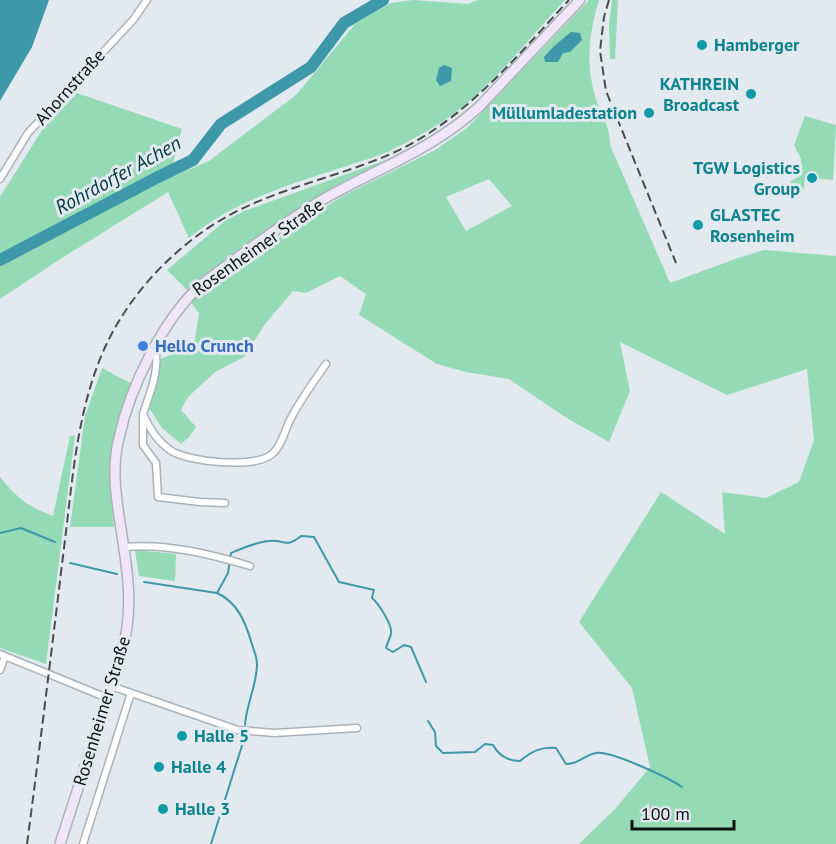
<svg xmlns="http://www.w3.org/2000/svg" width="836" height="844" font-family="'PT Sans',sans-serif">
<rect width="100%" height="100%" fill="#e2e9ef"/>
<g fill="#94dab5" fill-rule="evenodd">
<path d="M413,0l55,4 10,-4h87c-32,34 -62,73 -98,103 -24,21 -53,36 -82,50 -66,24 -141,39 -196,85l-21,-46 -106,66 -62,41v-102l42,-67 35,-37 105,36 -13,49 40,-17 87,-66 60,-72 35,-20z"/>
<path d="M589,0h10c-11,36 -14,69 -1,105 6,14 12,24 12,40l60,138 68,-25 26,-8 72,6v588h-257l37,-36 34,-41 -18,-79 -53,-66 82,-130 64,42 -3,-42 44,6 33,-16 15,-42 -7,-71 -80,26 -107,-53 10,49 -21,51 -44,-25 -56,-38 -43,-7 -29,-8 -78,-49 7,-21 -26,-18 -34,17 -13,-2 -28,33 -21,33 -29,15 -27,25 -7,13 15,17 -7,10 -8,7 -19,-16 -13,-20 9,-26v-22l36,-14 5,-33 -9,-12 112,-80 41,-25 94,-47 31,-22zM489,179l23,27 -46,25 -20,-34z"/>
<path d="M612,0h6l-3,59h-5l-1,-34z"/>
<path d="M805,116l31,9 -3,55 -28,-3 -1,12 -14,-3 1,-5 10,-6v-16l-7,-14z"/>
<path d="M394,157l-87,47 -119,87 -21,-21 58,-49 19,-10z"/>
<path d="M102,368l30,16 -21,97 3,46h-44l15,-111z"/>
<path d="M75,435l-29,229 -46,-16v-171c17,21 28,30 53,39l17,-80z"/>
<path d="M135,550l41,4 -1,27 -36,-5z"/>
</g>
<g fill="#3d99aa">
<path d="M0,0h49l-17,47 -32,54z"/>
<path d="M571,32l9,1 2,7 -12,12 -7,1 -5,9h-13l-1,-5 10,-11z"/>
<path d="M444,65l8,3 -1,13 -11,5 -4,-6 3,-12z"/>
</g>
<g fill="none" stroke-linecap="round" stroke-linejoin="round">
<g stroke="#3d99aa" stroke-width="2">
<path d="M0,533l21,-5 34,14"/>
<path d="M70,563l47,11"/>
<path d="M144,582l73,11c20,9 28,28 34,48 2,8 6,15 6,23 0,21 -11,41 -12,61"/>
<path d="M217,593l11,-20 3,-20c12,-5 25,-11 38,-12 16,-2 16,8 32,-5l13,1 25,45 35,8 -2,8c6,5 21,27 19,36 -1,4 -4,9 -5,14l7,4 11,-7 7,2 15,35"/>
<path d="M428,721l7,11 1,14 7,7 32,-1 10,-8 8,1c6,11 14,16 27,16 12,-10 20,-14 36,-13l10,16c12,1 18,-9 30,-11 14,-3 73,25 86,34"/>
<path d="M211,844l34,-108"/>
</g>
<path stroke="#3d99aa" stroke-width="12" d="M0,260l158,-83 35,-17 28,-36 90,-57 33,-44 39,-23"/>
<g stroke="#abb2b7" stroke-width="9">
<g id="street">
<path d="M0,179l28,-46 105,-113 14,-20"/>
<path d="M155,347c5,24 -5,45 -12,67 6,14 14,27 27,36 17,12 85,19 102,4 10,-8 13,-25 19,-36 10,-19 23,-37 35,-54"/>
<path d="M143,417v28l13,18 2,34 42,5 25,1"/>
<path d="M124,547c42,-4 86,7 126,19"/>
<path d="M0,654l107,44"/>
<path d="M0,670l5,-14"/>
<path d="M111,686l127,44 36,3 83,-5"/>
<path d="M83,844l48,-151"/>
</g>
</g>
<g stroke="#abb2b7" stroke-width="12">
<path id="secondary" d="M60,844c14,-43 28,-86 42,-130 9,-28 21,-57 25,-87 6,-42 -5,-84 -10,-126 -3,-21 -3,-43 2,-63 11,-51 44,-119 83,-154 39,-29 78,-59 120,-84 54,-31 110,-50 157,-93l101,-107"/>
</g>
<use href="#street" stroke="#fff" stroke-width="6"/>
<use href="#secondary" stroke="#f1e5fa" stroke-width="9"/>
<g stroke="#494d50" stroke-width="2" stroke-dasharray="9 4.5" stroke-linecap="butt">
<path d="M609,0l-5,17 -4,34 6,40 70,172"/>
<path d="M27,844c13,-98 25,-197 37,-296 8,-63 12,-129 36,-189 23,-58 71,-111 126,-142 50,-28 107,-39 160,-61 76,-32 128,-97 183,-156"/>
</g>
</g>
<g fill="#0f9aa8" stroke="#e2e9ef" stroke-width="2">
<circle cx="702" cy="45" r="6"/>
<circle cx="751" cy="94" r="6"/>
<circle cx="649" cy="113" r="6"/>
<circle cx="812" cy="178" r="6"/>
<circle cx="698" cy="225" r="6"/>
<circle cx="182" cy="736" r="6"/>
<circle cx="159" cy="767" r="6"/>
<circle cx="163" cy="809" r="6"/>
</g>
<circle fill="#3f7fe0" stroke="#e2e9ef" stroke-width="2" cx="143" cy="346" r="6"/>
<g text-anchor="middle" stroke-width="6" stroke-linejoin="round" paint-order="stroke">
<g font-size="18" font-weight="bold" fill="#0d838f" stroke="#e2e9ef" text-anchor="start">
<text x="714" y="51">Hamberger</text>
<text x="739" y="90" text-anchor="end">KATHREIN<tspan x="739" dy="21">Broadcast</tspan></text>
<text x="637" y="119" text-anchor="end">Müllumladestation</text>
<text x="800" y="174" text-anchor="end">TGW Logistics<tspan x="800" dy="21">Group</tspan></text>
<text x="710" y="221">GLASTEC<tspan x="710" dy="21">Rosenheim</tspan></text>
<text x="194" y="742">Halle 5</text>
<text x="171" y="773">Halle 4</text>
<text x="175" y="815">Halle 3</text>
</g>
<g font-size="18" fill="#0f1214" stroke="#e2e9ef">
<text transform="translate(70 87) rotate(-48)" y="6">Ahornstraße</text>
<text transform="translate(258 247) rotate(-35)" y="6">Rosenheimer Straße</text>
<text transform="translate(102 711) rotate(-73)" y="6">Rosenheimer Straße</text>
</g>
<g font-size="18" font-weight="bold" fill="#366cbe" stroke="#e2e9ef" text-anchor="start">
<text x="155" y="352">Hello Crunch</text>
</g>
<g font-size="20" font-style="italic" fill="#003a43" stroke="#e2e9ef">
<text transform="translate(118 175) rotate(-29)" y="7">Rohrdorfer Achen</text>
</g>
</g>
<path d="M632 820v9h102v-9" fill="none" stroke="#0f1214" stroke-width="3"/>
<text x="641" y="820" font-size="18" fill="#0f1214" stroke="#e2e9ef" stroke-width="4.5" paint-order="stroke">100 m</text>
</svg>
